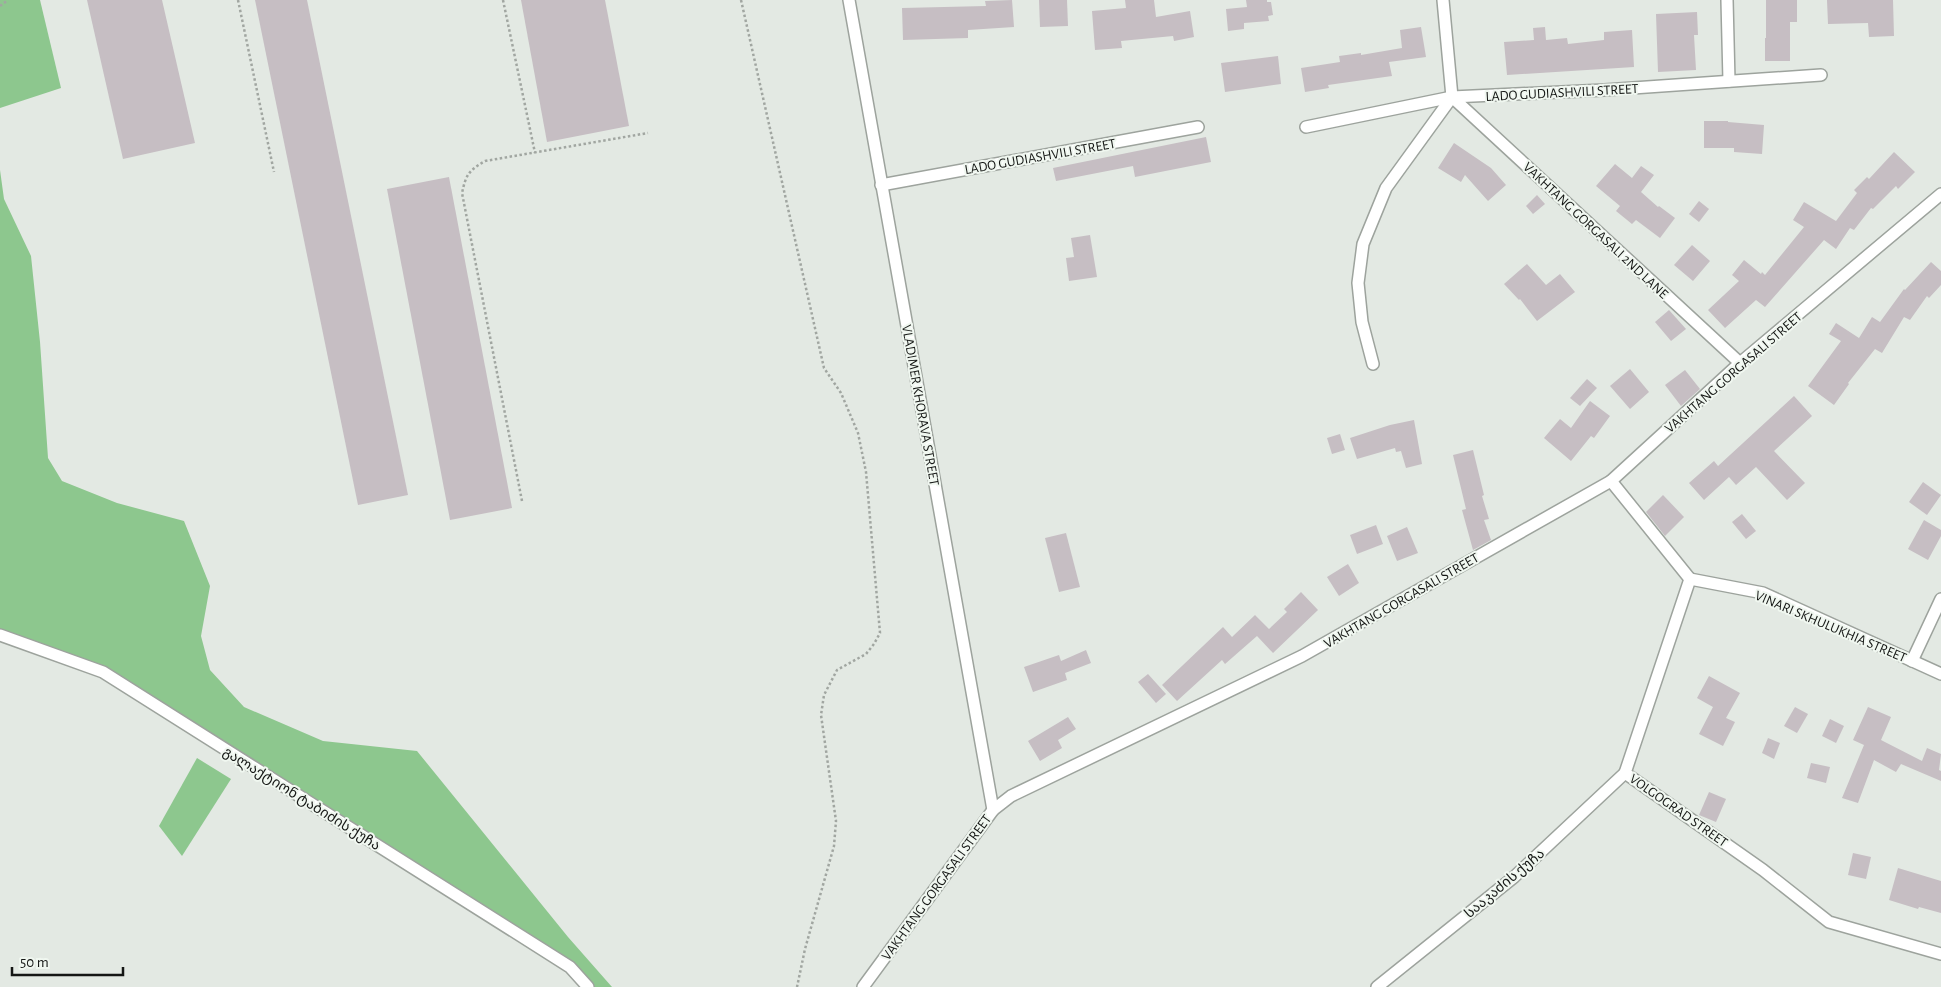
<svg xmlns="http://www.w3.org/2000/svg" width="1941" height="987" font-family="'Alegreya Sans','Noto Sans Georgian',sans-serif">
<rect width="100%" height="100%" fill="#e3e9e3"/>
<g fill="#8dc78e">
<path d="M0,0h40l21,88 -61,20z"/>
<path d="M0,170l4,29 27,57 9,86 8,116 14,23 55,22 67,18 26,65 -9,50 9,34 34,37 79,34 94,10 151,186 44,50h-24l-18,-20 -467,-295 -103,-37z"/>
<path d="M197,758l34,21 -49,77 -23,-30z"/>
</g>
<g fill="#c6bec3">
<path d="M87,0h75l33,143 -72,16z"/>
<path d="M255,0h52l101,495 -50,10z"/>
<path d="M521,0h84l24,126 -82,16z"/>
<path d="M1012,0l2,27 -46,3v8l-65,2 -1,-32 84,-2 -1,-5z"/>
<path d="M1039,0h28l1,26 -28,1z"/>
<path d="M1125,0h29l2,17 34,-6 4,26 -20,4 -1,-5 -52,5 1,7 -27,2 -3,-39 34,-3z"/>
<path d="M1246,0h21v2h4l2,13 -5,1 1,5 -25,2v6l-16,2 -2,-22 21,-2z"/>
<path d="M1766,0h31v22h-7v39h-25v-23h1z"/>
<path d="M1827,0h66l1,36 -25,1 -1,-14 -40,1z"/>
<path d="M1697,12l1,23h-4l2,35 -38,2 -2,-58z"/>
<path d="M1421,27l5,30 -37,5 3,14 -64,9 1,3 -24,4 -4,-24 39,-6 -1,-6 22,-3v2l41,-7 -2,-18z"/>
<path d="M1545,27l1,13 21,-2 1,6 36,-4v-8l28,-2 2,37 -127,8 -3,-33 30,-2 -1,-12z"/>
<path d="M1278,56l3,28 -56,8 -4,-29z"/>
<path d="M1704,121h24v1l36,3 -2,29 -28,-2v-4h-30z"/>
<path d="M1206,137l5,25 -76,15 -2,-11 -77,15 -3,-13z"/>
<path d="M1454,143l37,25 15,17 -18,16 -23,-26 -4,7 -23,-14z"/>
<path d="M1894,152l21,20 -17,17 -2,-3 -23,23 -2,-1 -17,22 -4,-2 -14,21 -12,-9 -59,67 -9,-7 -31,28 -17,-18 31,-29 -7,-6 12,-15 17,14 1,-2 3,3 39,-48 -11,-7 11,-18 32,19 21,-28 -3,-3 13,-13 2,2z"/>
<path d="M1615,164l17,14 9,-12 13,9 -13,17 17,15 1,-1 16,12 -15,20 -24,-18 -4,4 -16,-13 4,-5 -24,-20z"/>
<path d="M449,177l63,331 -62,12 -63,-331z"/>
<path d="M1537,195l8,9 -12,10 -7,-8z"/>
<path d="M1699,201l10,8 -10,13 -10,-8z"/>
<path d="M1090,235l7,42 -28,4 -3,-23 8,-1 -3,-19z"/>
<path d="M1692,245l18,16 -17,20 -19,-16z"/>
<path d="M1931,262l10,9v14l-12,13 -2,-2 -17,24 -6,-3 -22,36 -7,-4 -27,34 1,1 -15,21 -26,-19 33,-45 -12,-7 7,-11 23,15 13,-21 8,5 24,-33 1,1z"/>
<path d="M1527,264l19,21 14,-11 15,18 -38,29 -17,-22 -1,1 -15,-16z"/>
<path d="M1669,310l17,19 -15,12 -16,-19z"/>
<path d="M1630,369l19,23 -19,17 -20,-23z"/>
<path d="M1685,370l15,19 -19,17 -16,-21z"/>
<path d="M1587,379l10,9 -17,18 -10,-8z"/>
<path d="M1794,396l18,20 -38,35 31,32 -18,17 -31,-33 -20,18 -7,-8 -25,23 -15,-17 25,-22 4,5z"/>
<path d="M1590,401l20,15 -16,22 -3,-2 -20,25 -27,-23 16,-19 11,9z"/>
<path d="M1414,420l8,44 -16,4 -5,-17 -5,1 -1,-4 -38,11 -7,-21 40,-13z"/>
<path d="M1340,434l5,16 -13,4 -5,-16z"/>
<path d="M1473,450l11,45 -2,1 7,23 -5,1 7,20 -18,10 -11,-40 4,-1 -13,-54z"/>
<path d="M1923,482l18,13 -14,20 -18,-13z"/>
<path d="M1663,495l21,22 -19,19 -19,-24z"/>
<path d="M1742,514l14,17 -10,8 -14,-17z"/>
<path d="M1924,520l17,10v6l-13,24 -20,-11z"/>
<path d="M1376,525l7,19 -26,10 -7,-19z"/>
<path d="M1407,527l11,26 -21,8 -10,-25z"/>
<path d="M1066,533l14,54 -21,5 -14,-54z"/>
<path d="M1348,564l11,19 -20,13 -12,-19z"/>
<path d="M1301,592l17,18 -45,43 -16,-17 -32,28 -3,-4 -45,41 -15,-16 61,-58 9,10 23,-22 14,14 18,-17 -3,-3z"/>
<path d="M1086,650l5,13 -26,10 2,7 -34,12 -9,-25 35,-12 2,6z"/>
<path d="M1148,674l18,20 -10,9 -18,-21z"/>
<path d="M1709,676l31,17 -14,25 9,4 -12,24 -24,-12 14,-27 -16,-9z"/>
<path d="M1795,707l13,7 -11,19 -13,-7z"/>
<path d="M1868,707l23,10 -10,23 41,21 5,-13 14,6 -2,16 2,1v10l-40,-17 -5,8 -22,-12 -16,43 -16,-5 22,-53 -11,-5z"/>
<path d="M1068,717l8,12 -18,11 4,8 -22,13 -12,-20z"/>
<path d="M1830,719l14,7 -8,17 -14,-7z"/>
<path d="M1768,738l12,5 -6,16 -12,-6z"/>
<path d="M1811,763l19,4 -4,16 -19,-5z"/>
<path d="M1709,792l17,7 -10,23 -17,-7z"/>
<path d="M1853,853l18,4 -5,22 -18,-4z"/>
<path d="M1898,868l43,13v32l-22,-6 -1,2 -29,-9z"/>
</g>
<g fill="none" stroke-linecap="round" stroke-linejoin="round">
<g stroke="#9da39d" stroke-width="14">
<g id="minor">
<path d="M849,0l144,810"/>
<path d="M1443,0l9,97"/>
<path d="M1727,0l2,81"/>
<path d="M1452,97l288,266"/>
<path d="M1306,127l146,-30 152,-7 217,-15"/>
<path d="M881,185l317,-58"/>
<path d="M1373,364l-11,-42 -4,-39 5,-39 23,-56 66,-91"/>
<path d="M1611,481l79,98 -65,194 138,97 66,52 112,32"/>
<path d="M1690,579l73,14 178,81"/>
<path d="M0,635l103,37 467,295 18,20"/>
<path d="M1912,661l29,-62"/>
<path d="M863,987l130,-177 18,-14 291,-140 309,-175 129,-118 201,-169"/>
<path d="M1377,987l137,-110 111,-104"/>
</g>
</g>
<g stroke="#a1a6a1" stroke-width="2.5" stroke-dasharray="2.5 2.5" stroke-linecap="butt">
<path d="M238,0l36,172"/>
<path d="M503,0l32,153"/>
<path d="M741,0l83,368 17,25 17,40 8,39 14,161 -6,11 -8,10 -29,16 -13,25 -3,20 15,106 -2,25 -29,103 -8,38"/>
<path d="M0,6l8,-6"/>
<path d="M522,501l-60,-308c4,-18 6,-22 23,-32l163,-28"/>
</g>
<use href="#minor" stroke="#fff" stroke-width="11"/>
</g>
<g text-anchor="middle" stroke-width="4" stroke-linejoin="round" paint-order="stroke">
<g font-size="14" fill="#141614" stroke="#f0f7f0">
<text transform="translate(1562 92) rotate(-3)" y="5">LADO GUDIASHVILI STREET</text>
<text transform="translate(1040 156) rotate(-10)" y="5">LADO GUDIASHVILI STREET</text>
<text transform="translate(1596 230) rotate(43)" y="5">VAKHTANG GORGASALI 2ND LANE</text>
<text transform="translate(1733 372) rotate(-41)" y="5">VAKHTANG GORGASALI STREET</text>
<text transform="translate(921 405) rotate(80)" y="5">VLADIMER KHORAVA STREET</text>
<text transform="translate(1401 600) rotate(-30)" y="5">VAKHTANG GORGASALI STREET</text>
<text transform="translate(1831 626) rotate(23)" y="5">VINARI SKHULUKHIA STREET</text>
<text transform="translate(302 798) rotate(32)" y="5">გალაქტიონ ტაბიძის ქუჩა</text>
<text transform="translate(1679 810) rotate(35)" y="5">VOLGOGRAD STREET</text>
<text transform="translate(1504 883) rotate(-40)" y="5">სააკაძის ქუჩა</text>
<text transform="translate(936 887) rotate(-54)" y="5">VAKHTANG GORGASALI STREET</text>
</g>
</g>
<path d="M12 967v8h111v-8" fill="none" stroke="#141614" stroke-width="2.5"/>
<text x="20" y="967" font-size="15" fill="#141614" stroke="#f0f7f0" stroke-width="4" paint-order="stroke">50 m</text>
</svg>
